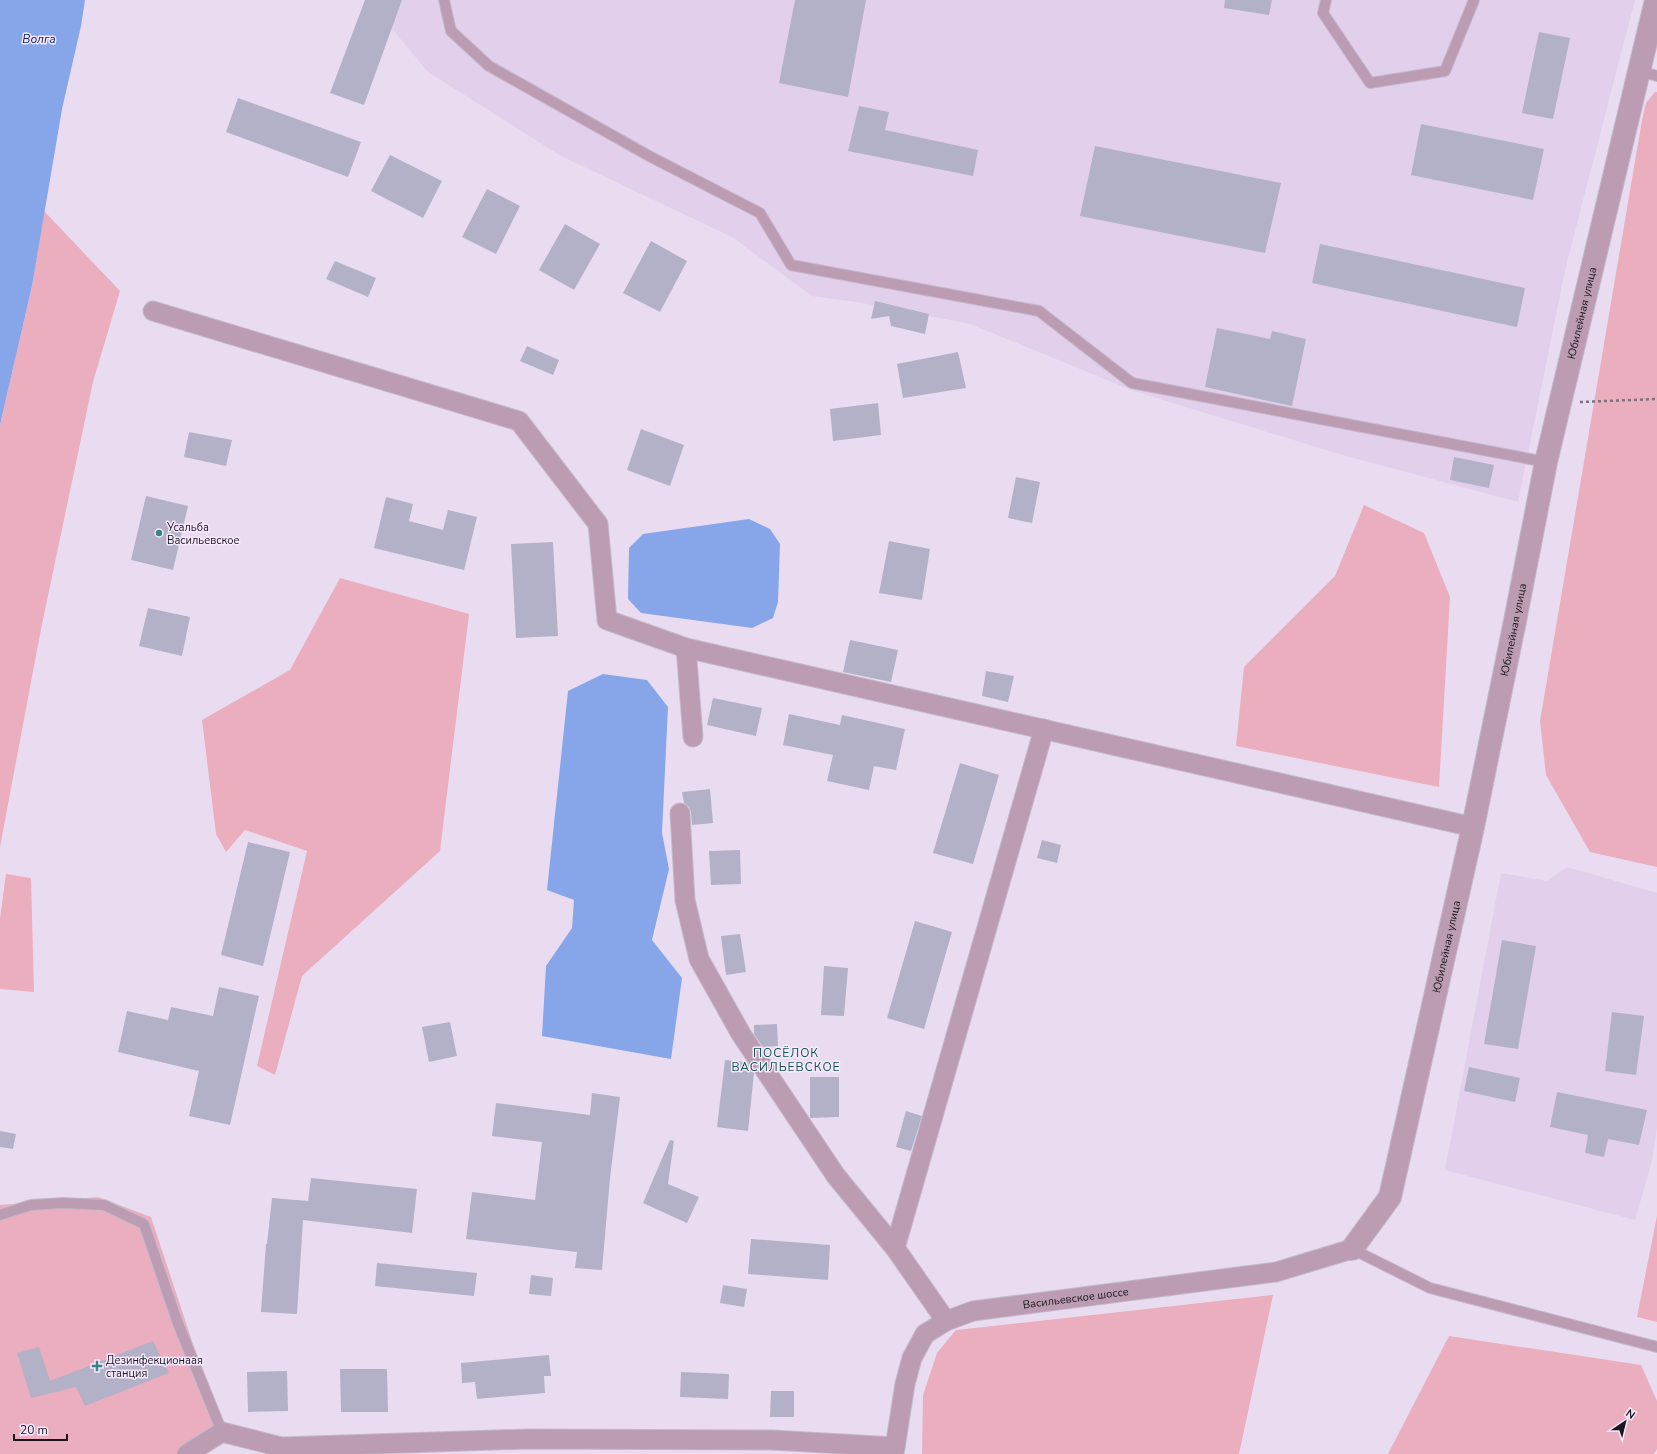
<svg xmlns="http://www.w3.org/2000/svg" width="1657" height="1454" font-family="'Nunito Sans',sans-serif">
<rect width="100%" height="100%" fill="#e9dcf1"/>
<g fill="#e1cfeb">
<path d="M368,0h1267l-69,266 -48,236 -179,-48 -205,-63 -164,-67 -113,-22 -45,-6 -80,-59 -171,-81 -133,-84z"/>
<path d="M1567,867l90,26v234l-5,34 -17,59 -190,-50 56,-297 46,8z"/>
</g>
<g fill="#eaaebe">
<path d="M1655,92h2v775l-67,-15 -44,-77 -6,-54 102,-601 4,-17z"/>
<path d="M44,211l76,80 -27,91 -52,247 -41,218v-422l32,-139z"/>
<path d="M1364,505l60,28 26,64 -11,190 -203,-41 8,-79 91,-91z"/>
<path d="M340,578l129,36 -29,237 -138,125 -27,99 -18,-9 50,-215 -62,-21 -19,22 -10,-18 -14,-114 88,-50z"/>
<path d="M6,874l25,4 3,114 -34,-3v-70z"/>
<path d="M98,1197l53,20 71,215 -35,22h-187v-249z"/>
<path d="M1657,1216v106l-20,-5z"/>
<path d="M1273,1295l-34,159h-317l1,-59 14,-42 19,-23z"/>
<path d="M1449,1336l192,29 16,36v48l-3,5h-266z"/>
</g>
<g fill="#87a6ea">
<path d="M0,0h85l-4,26 -19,83 -30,177 -32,139z"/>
<path d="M749,519l21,10 10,15 -2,58 -5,16 -21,10 -111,-15 -13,-14 1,-51 14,-14z"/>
<path d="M603,674l44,6 21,27 -6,126 7,36 -17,71 30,38 -11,81 -129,-23 4,-70 26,-38 2,-28 -27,-10 21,-199z"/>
</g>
<g fill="#b3b1c8">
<path d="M365,0h37l-38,105 -34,-12z"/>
<path d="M795,0h71l-18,97 -69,-14z"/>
<path d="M1225,0h47l-3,15 -45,-7z"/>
<path d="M1539,32l31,6 -17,81 -31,-6z"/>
<path d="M238,98l123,44 -13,35 -122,-45z"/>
<path d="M859,106l30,6 -4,18 93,20 -5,26 -125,-25z"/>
<path d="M1421,124l123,25 -11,51 -122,-25z"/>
<path d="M1095,146l186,37 -16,70 -185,-37z"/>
<path d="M390,155l52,26 -19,37 -52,-27z"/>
<path d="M487,189l33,17 -24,48 -34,-17z"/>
<path d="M565,224l35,20 -26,46 -35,-20z"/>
<path d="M651,241l36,20 -27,51 -37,-19z"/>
<path d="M1320,244l205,44 -8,39 -205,-44z"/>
<path d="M335,261l41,17 -8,19 -42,-18z"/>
<path d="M875,301l54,13 -4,20 -34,-8 -2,-10 -18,3z"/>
<path d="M1217,328l53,11 2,-8 34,8 -14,67 -87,-19z"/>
<path d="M527,346l32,14 -6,15 -33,-14z"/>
<path d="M958,352l8,36 -63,10 -6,-34z"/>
<path d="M878,403l3,32 -48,6 -3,-32z"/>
<path d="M641,429l43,16 -14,41 -43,-16z"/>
<path d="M189,432l43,8 -6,26 -42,-9z"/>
<path d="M1454,457l40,8 -5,23 -39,-8z"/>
<path d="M1016,477l24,5 -8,41 -24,-5z"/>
<path d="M146,496l42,10 -15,64 -42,-10z"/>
<path d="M386,497l27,7 -4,17 34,9 5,-20 29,7 -13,53 -90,-22z"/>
<path d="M889,541l41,8 -8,51 -43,-7z"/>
<path d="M553,542l5,94 -42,2 -5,-94z"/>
<path d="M148,608l42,9 -8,39 -43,-10z"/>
<path d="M850,640l48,10 -7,32 -48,-10z"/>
<path d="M986,671l28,5 -6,26 -26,-6z"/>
<path d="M713,698l49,10 -6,28 -49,-11z"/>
<path d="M789,714l51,11 2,-10 63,14 -9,41 -22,-4 -5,24 -42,-9 6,-26 -50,-10z"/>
<path d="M960,763l39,12 -26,89 -40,-11z"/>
<path d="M710,789l3,34 -21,2 -1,-13 -2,-5 -5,-4 -2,-11z"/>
<path d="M1042,840l19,5 -4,18 -20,-5z"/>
<path d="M248,842l42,10 -27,114 -42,-11z"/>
<path d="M740,850l1,34 -30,1 -2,-34z"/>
<path d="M915,921l37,11 -28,97 -37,-11z"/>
<path d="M740,934l6,38 -20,3 -5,-39z"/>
<path d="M1502,940l34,6 -18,103 -34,-5z"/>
<path d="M824,966l24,2 -4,48 -23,-1z"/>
<path d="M219,987l40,9 -29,129 -41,-9 10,-45 -81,-19 9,-41 41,9 3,-13 42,9z"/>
<path d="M1612,1012l32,4 -8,59 -31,-4z"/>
<path d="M450,1022l7,34 -28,6 -7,-35z"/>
<path d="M777,1024l1,22 -15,1 -9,-13v-9z"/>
<path d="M725,1060l22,2 7,11 -6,58 -31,-4z"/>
<path d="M1469,1067l51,11 -5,24 -51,-11z"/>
<path d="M810,1077h29v40l-29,1z"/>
<path d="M1557,1092l90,18 -8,35 -31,-6 -4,18 -19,-4 3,-18 -38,-8z"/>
<path d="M592,1093l28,4 -10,81 -8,92 -27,-2 2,-16 -111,-13 6,-47 63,8 7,-58 -50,-6 4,-33 94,12z"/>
<path d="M906,1111l16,5 -11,35 -15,-4z"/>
<path d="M0,1131l16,3 -3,15 -13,-2z"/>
<path d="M670,1140l4,1 -6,43 31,13 -12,26 -44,-20z"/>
<path d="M311,1178l106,11 -5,44 -109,-13 -6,94 -36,-2 5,-68h1l5,-46 36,3z"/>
<path d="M751,1239l79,6 -2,35 -80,-6z"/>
<path d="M377,1263l100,10 -3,23 -99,-10z"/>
<path d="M531,1275l22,3 -2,18 -22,-2z"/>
<path d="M723,1285l24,4 -3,18 -24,-4z"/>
<path d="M153,1341l16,32 -84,33 -9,-19 -45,11 -14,-45 22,-6 11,34z"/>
<path d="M549,1355l2,21h-7l1,17 -68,6 -2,-17 -13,1 -1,-20z"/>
<path d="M340,1369h47l1,43h-47z"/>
<path d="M287,1371l1,40 -40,1 -1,-40z"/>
<path d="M681,1372l48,2 -1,25 -48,-2z"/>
<path d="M771,1391h23v26h-24z"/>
</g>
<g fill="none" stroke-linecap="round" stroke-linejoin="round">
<g stroke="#c4b8cb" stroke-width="12">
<g id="service">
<path d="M444,0l7,31 38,35 162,91 109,56 31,52 248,46 93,72 414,79"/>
<path d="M1326,0l-3,13 47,70 75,-12 29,-71"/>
<path d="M1639,71l18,5"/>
<path d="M0,1215l31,-10 32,-2 41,2 40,19 33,97 45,111"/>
<path d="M1352,1249l78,39 227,59"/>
</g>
</g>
<g stroke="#c4b8cb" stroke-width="21">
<g id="minor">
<path d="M153,311l366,110 79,103 9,96 79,28 787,179"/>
<path d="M686,648l7,89"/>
<path d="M680,813l5,87 14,59 42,75 95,142 59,72 51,73"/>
<path d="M895,1248l149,-519"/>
<path d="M187,1454l35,-22 59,15 247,-8 244,1 123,7"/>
<path id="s1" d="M894,1454l11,-70 7,-26 13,-24 21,-13 27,-10 303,-39 76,-23"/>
</g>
</g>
<g stroke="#c4b8cb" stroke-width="24">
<g id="tertiary">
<path id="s2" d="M1352,1249l38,-52 83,-370 42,-206 31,-159 110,-462"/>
</g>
</g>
<path stroke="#7a7280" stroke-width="2.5" stroke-dasharray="3 3" stroke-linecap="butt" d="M1580,402l77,-3"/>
<use href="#service" stroke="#bc9cb2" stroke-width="10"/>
<use href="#minor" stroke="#bc9cb2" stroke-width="19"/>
<use href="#tertiary" stroke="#bc9cb2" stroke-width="22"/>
</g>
<g fill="#3b8481" stroke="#f7e9ff" stroke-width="1.5">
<circle cx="159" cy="533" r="4"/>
<path d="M95 1360h4v4h4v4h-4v4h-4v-4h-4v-4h4z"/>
</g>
<g text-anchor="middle" stroke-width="3" stroke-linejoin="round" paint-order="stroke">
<g font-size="11" fill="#1b161e" stroke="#f7e9ff">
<text dy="4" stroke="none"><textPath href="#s2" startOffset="969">Юбилейная улица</textPath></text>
<text dy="4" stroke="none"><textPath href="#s2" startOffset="645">Юбилейная улица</textPath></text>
<text dy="4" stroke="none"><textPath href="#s2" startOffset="321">Юбилейная улица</textPath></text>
<text dy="4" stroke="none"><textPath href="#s1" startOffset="282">Васильевское шоссе</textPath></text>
</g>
<g font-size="11" fill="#1b161e" stroke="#f7e9ff" text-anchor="start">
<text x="167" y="531">Усальба<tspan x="167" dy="13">Васильевское</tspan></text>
<text x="106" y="1364">Дезинфекционаая<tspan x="106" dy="13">станция</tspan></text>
</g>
<g font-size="12" font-style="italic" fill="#09216e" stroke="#f7e9ff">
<text x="39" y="43">Волга</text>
</g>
<g font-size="12" letter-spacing="1" fill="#145150" stroke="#f7e9ff">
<text x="786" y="1057">ПОСЁЛОК<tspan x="786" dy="14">ВАСИЛЬЕВСКОЕ</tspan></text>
</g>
</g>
<g transform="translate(1625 1422) rotate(35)" stroke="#f7e9ff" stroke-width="3" paint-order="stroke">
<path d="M0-3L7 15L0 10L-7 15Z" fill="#1b161e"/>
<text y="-6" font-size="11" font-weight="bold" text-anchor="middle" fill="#1b161e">N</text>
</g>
<path d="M14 1434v6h53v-6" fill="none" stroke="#1b161e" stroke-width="2"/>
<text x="20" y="1434" font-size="12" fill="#1b161e" stroke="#f7e9ff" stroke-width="3" paint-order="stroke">20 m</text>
</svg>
